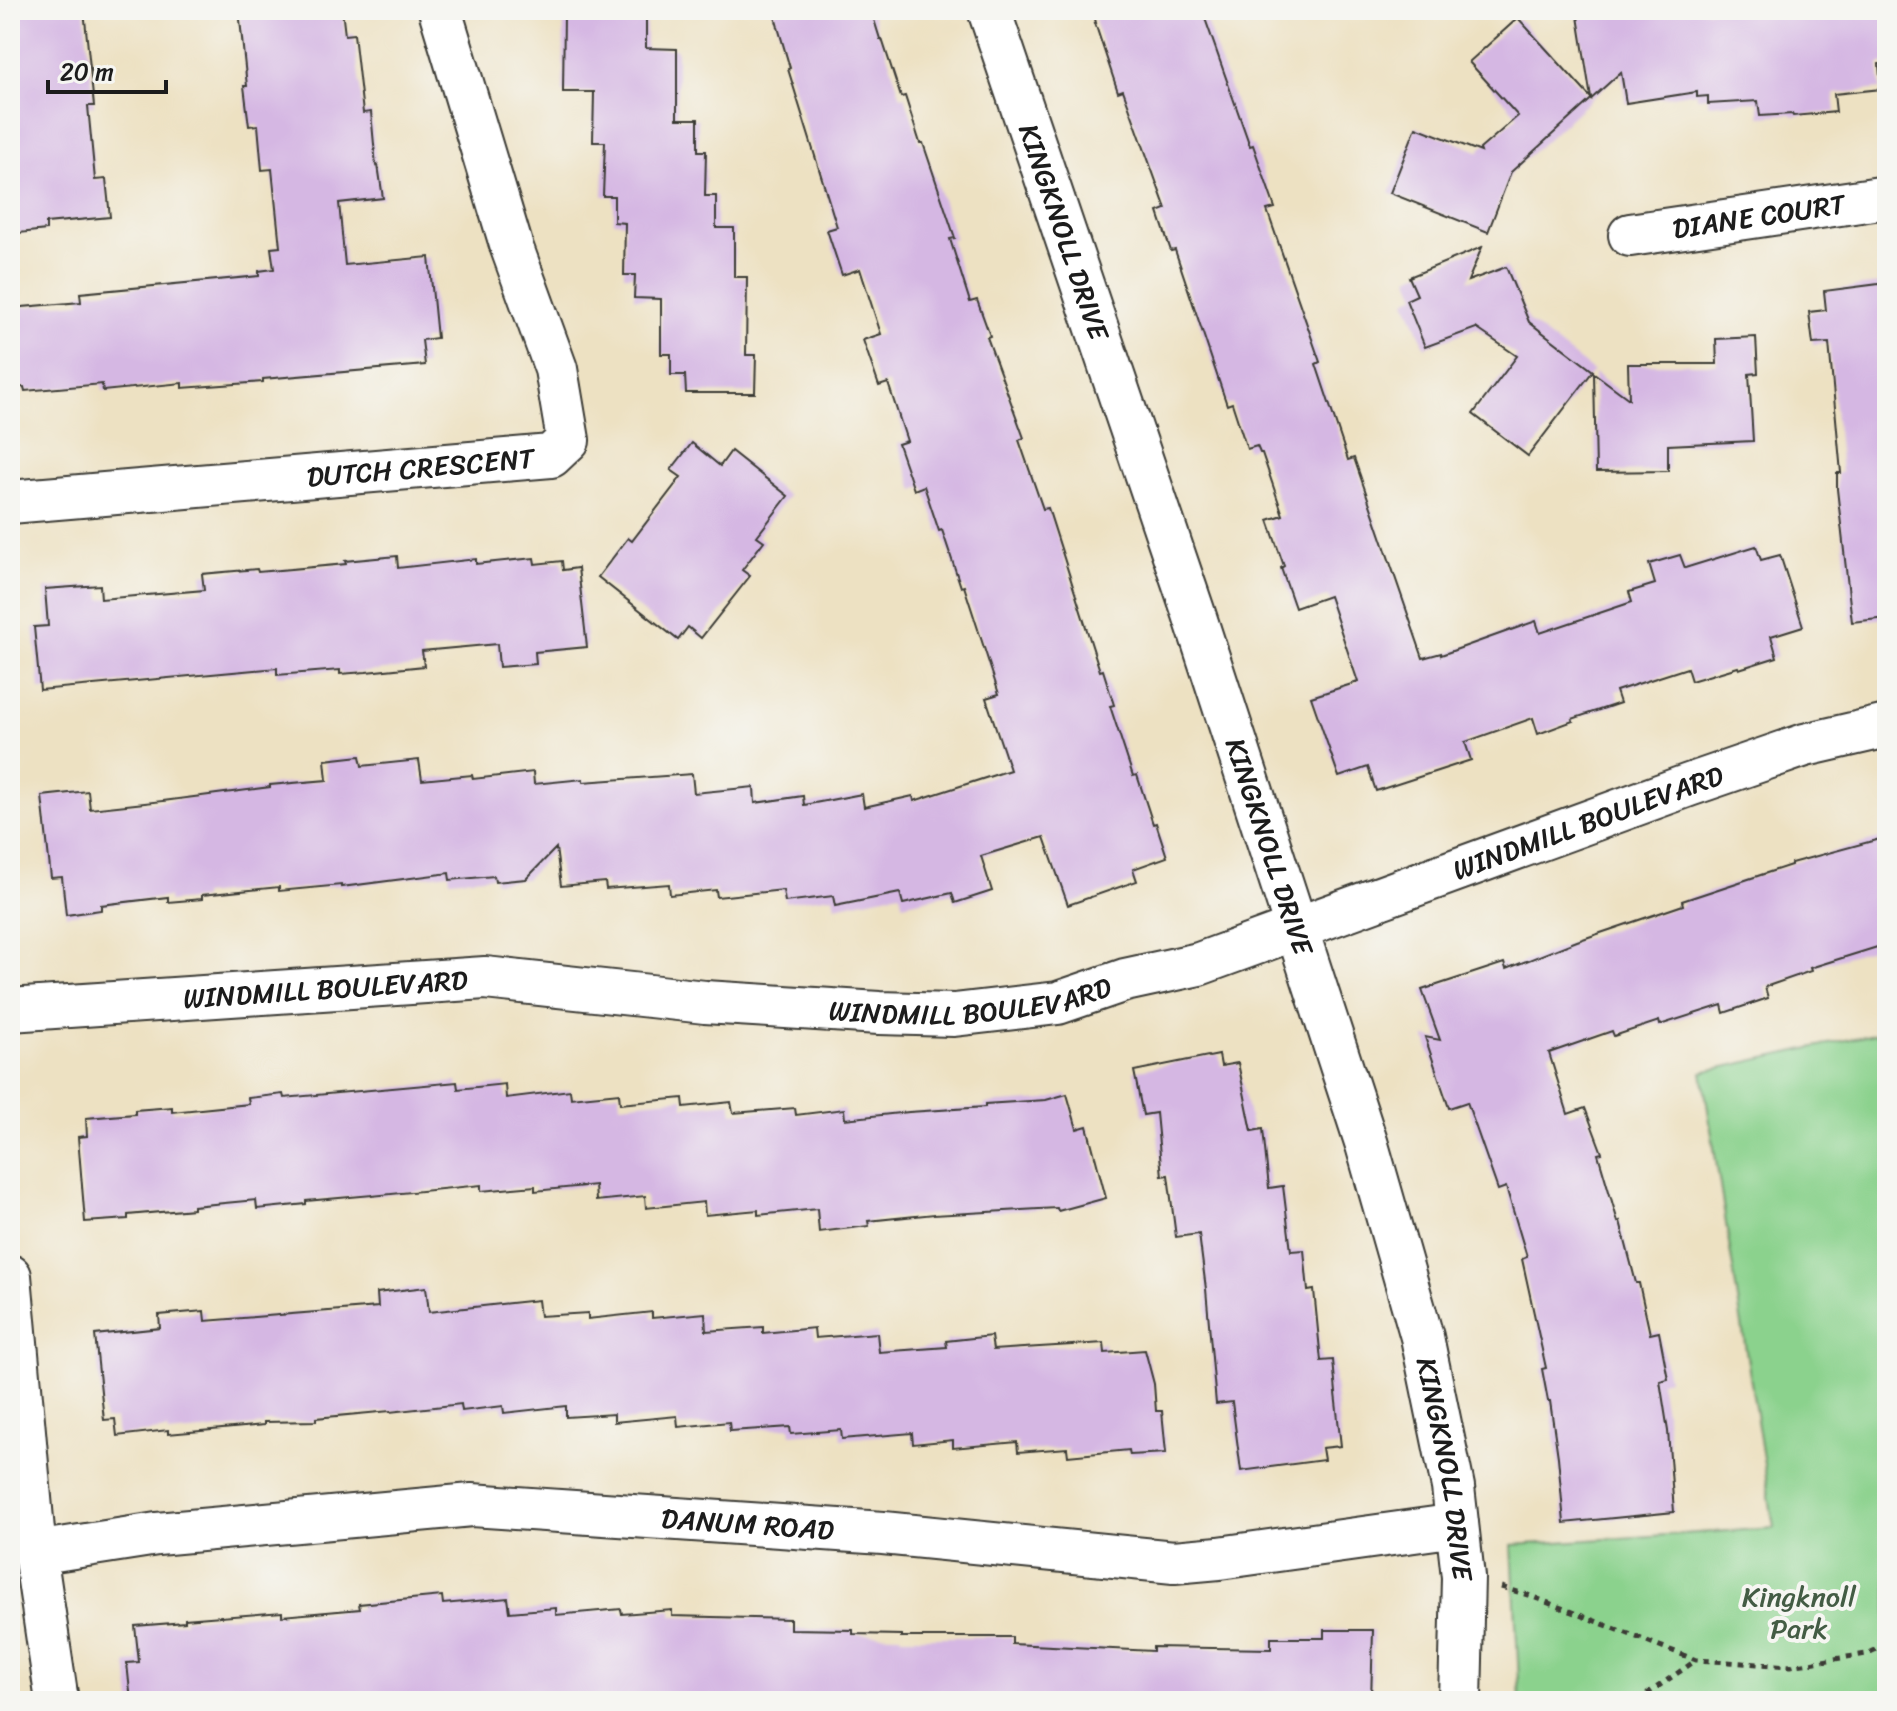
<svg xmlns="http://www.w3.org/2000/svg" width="1897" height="1711" font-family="Sriracha,sans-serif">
<rect width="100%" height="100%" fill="#f6f6f2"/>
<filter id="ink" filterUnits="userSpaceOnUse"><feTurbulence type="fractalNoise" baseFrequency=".0125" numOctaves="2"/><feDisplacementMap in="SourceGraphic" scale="16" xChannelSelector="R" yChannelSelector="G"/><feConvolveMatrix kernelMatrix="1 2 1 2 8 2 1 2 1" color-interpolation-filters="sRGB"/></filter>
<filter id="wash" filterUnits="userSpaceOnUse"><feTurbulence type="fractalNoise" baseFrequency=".006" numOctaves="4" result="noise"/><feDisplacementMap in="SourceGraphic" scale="32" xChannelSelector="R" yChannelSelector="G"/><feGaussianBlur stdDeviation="1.8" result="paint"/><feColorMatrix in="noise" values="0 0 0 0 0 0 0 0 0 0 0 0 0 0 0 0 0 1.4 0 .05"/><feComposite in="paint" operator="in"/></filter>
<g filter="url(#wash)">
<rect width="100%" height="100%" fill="#ede1c2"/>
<path fill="#8bd28d" stroke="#547754" stroke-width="2" d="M1887,1031v670h-367l-8,-156 262,-17 -72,-456z"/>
<g id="blocks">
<g fill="#d5b7e3">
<path d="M10,10h74l10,96h-6l7,74 11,-1 4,38 -64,6v7l-36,4z"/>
<path d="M239,10h103l3,25 9,-1 9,79 8,-1 5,54 2,-1 5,33 -44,5 6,62 84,-8 8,81 -15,2 3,25 -162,14v3l-81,6v-5l-79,8 -1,-7 -77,7 -1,-4 -14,1v-80l71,-6 -1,-9 179,-17v-5l15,-2 -3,-21 9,-1 -8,-78 -10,1 -4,-45 -9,1 -5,-40h3z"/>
<path d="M773,10h98l9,29h2l19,58 4,-1 15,47h3l32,95 -5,1 20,63 7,-2 13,36 -3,1 37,101 -5,2 24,69 5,-1 52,163 3,-1 11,35 -4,1 23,70 4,-1 16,49 3,-1 11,34 -34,12 4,12 -69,24 -24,-68 -63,19 11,35 -37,12 -3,-10 -49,11 -3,-11 -65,13 -2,-10 -48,6 -2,-12 -66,7 -1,-7 -46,5 -1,-11 -63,5 -1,-7 -44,4 -5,-38 -30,31 -31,3 -1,-6 -44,4 -1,-7 -108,14v-2l-62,6v-4l-77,8v4l-34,3v-5l-67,8v5l-35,5 -4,-38 -11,1 -9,-82 46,-5 2,18 73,-8 107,-14v-2l57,-5 -2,-20 35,-4 2,10 57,-6 3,20 50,-5 1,4 60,-7 1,12 49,-5v3l109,-8 2,19 60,-6 1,16 48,-7 1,9 58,-11 2,13 49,-11 1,5 96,-31 -24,-72 13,-4 -35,-108 -3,1 -19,-57 -3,1 -15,-45 -10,4 -16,-46 9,-3 -19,-58 -9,3 -16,-46 18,-6 -21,-65 -18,6 -15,-45 10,-3 -49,-158 2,-1z"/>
<path d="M1093,10h109l48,136 3,-1 22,63 -8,2 53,152 -4,2 32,96 6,-2 69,200 18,-5v2l95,-34 4,12 92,-31 -3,-10 26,-8 -6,-20 31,-9 5,13 71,-22 5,14 19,-5 23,71 -32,10 6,21 -38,12 -1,-2 -47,14 -4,-13 -71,23 4,12 -48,16 1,2 -35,13 -5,-16 -68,24 6,18 -95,31 -8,-24 -29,10 -28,-80 47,-15 -29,-86 -34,12 -14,-40 3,-2 -16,-46 15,-5 -21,-62h-2l-3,-7 -10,3 -15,-46 -5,2 -52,-155 -4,1 -13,-39 8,-3 -43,-119 -5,2 -23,-69h1z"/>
<path d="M1577,10h161l1,4 40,-4h108v53l-8,1 2,25 -47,5 2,18 -43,4 -1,-2 -32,2 -2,-15 -50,3v-8l-11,1v-5l-71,11 -5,-31 -110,100 -23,60 -98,-39 26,-66 65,25 -1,-3 38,-33 -49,-54 49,-44 73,80z"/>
<path d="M564,14l82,1v33l31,1v70h21v32h8l-1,45h11v32h18v49h13l-1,78h10l-1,38h-69l-1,-18h-14v-21h-10v-55l-27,-1 1,-23h-11l1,-52 -11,-1v-26h-11l2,-54h-12l1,-50h-31z"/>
<path d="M1482,247l-14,34 38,-14 23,55 64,49 -65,85 -55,-42 44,-58 -41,-28 -51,19 -19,-47 11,-5 -8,-18z"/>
<path d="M1887,283v335l-35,4 -15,-133v-16h4l-12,-130 -16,1 -4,-32 17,-2 -2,-19z"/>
<path d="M1756,337l2,36 -9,1 4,67 -85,4v26l-72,1 -2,-99 35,26 -1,-35h89l-1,-25z"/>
<path d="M692,443l28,23 11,-15 57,45 -31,40 7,5 -22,29 8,6 -49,62 -13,-11 -10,13 -80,-63 30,-39 4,3 49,-64 -10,-7z"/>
<path d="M397,556l1,12 78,-9v5l58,-6 1,6 27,-3 1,9 15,-2 9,79 -52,5 1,12 -37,3 -2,-23 -75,7 2,15 -58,6 -26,2v-4l-63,5v-7l-237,22 -6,-63 14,-1 -3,-37 55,-4 1,14 103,-9 -2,-16 55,-5 1,3 88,-8 -1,-3z"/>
<path d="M1887,837v107l-77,24 1,3 -46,16 3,11 -44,15 -2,-8 -62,20 -1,-4 -45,15 -2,-5 -63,22 19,61 17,-6 17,45 -4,1 20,68 2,-1 16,62h3l11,51 9,-2 9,47 -8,2 8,50 6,81 -110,11 -6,-66 -8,-56h-2l-6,-32 4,-1 -24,-109 5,-2 -21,-70 -8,3 -31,-88 -18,6 -24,-71 15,3 -18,-50 82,-27 2,6 71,-28 106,-36 -1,-4 109,-36v-2z"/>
<path d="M1219,1055l2,11 17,-3 14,68 11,-2 6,59 14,-2 8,65 13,-1 4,41 6,-1 7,71 12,-1 3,33h-1l6,53 -19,2 2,12 -83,11 -9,-69 -16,2 -10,-115 -7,-55 -23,3 -8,-62 -6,1 -6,-63 -13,2 -9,-44 74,-15 1,1z"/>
<path d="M457,1082l1,7 47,-5 1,14 64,-8 1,8 48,-5 1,11 63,-6 1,9 47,-5 2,11 62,-5 1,7 48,-6 1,10 64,-7 76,-5v-3l61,-4 21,-6 10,35 10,-3 19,72 -48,13 -1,-3 -123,7v-1l-66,7 1,5 -50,6 -2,-23 -59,6v-5l-53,5 -1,-13 -58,6 -1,-12 -49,5 -1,-16 -60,6v-5l-54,5v-6l-109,11v-1l-66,6v3l-49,5 -1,-9 -63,6v3l-65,6v4l-43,3 -7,-85 9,-1 -1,-18 49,-4v-4l37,-3v5l77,-8 -1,-6 35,-4 1,4z"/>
<path d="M426,1287l3,25 109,-12 2,16 48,-3v6l64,-7v6l53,-5 1,18 57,-4v6l51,-5 1,10 62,-5 2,19 68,-5 -1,-6 45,-5 2,14 111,-7 1,10 40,-3 9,34 2,27h6l4,42 -36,2 -1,-5 -61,6 -1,-8 -49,4 -1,-10 -64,6v-8l-40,4 -1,-11 -70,6 -1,-9 -50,4 -1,-7 -60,4 -1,-9 -51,5 -1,-11 -63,6v-8l-48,3v-11l-62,7 -1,-7 -41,5 -1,-7 -71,8v-1l-74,7v3l-52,1v3l-63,6 -33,3v-4l-51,6 -2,-17 -11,1 -9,-85 65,-7 -1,-13 45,-4 1,10 173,-14 -1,-14z"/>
<path d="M442,1596l1,8 65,-6 2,14 46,-4v7l65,-6 1,5 50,-4v6l118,3v10l63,1v4l48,1v2h111v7l141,7v-4l118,2v-11h53v-8h49l-2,71h-1240l-4,-38 12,-1 -4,-36 50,-4v-3l36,-3v1l61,-5v4l78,-7 -1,-5z"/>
</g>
</g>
</g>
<g filter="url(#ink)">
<use href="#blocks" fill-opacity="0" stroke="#3b3a35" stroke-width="2"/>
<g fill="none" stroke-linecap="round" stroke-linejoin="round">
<g stroke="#3b3a35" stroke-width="46">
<g id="minor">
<path id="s1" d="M989,10l204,601 174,534 55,192 31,150 10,90 -3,124"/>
<path id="s2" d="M1630,235l257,-38"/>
<path id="s3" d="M10,502l541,-46 17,-16 -12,-71 -44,-121 -72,-238"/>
<path id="s4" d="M10,1010l475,-32 220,24 174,11 75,2 104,-12 67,-23 74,-16 490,-179 116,-40 82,-19"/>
<path d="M10,1276l25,277 22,148"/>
<path id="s5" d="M35,1553l122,-19 315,-29 411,28 291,29 45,-4 238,-33"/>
</g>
</g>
<g stroke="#3b3a35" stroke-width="5" stroke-dasharray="6 6" stroke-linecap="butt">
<path d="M1501,1587l27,8 168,65 95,6 75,-12 21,-10"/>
<path d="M1637,1701l58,-40"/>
</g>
<use href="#minor" stroke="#fff" stroke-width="42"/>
</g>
</g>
<g text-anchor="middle" stroke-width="8" stroke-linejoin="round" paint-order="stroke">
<g font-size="28" fill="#1c1c1c" stroke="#f6f6f2">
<text dy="10" stroke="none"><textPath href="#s2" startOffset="130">DIANE COURT</textPath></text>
<text dy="10" stroke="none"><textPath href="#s1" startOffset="234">KINGKNOLL DRIVE</textPath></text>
<text dy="10" stroke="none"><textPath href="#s3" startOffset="412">DUTCH CRESCENT</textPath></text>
<text dy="10" stroke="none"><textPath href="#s4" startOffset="1612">WINDMILL BOULEVARD</textPath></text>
<text dy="10" stroke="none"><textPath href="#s1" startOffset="882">KINGKNOLL DRIVE</textPath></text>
<text dy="10" stroke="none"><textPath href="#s4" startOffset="316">WINDMILL BOULEVARD</textPath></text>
<text dy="10" stroke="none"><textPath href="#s4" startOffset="964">WINDMILL BOULEVARD</textPath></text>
<text dy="10" stroke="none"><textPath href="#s1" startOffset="1530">KINGKNOLL DRIVE</textPath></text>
<text dy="10" stroke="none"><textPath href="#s5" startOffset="716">DANUM ROAD</textPath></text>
</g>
<g font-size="28" fill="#435c44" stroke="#f6f6f2">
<text x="1799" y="1606">Kingknoll<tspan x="1799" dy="32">Park</tspan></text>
</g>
</g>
<rect width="1897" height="1711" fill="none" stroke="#f6f6f2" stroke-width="40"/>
<path d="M48 80v12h118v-12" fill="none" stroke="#1c1c1c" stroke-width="4"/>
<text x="60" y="80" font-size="24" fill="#1c1c1c" stroke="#f6f6f2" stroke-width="6" paint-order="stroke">20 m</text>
</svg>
